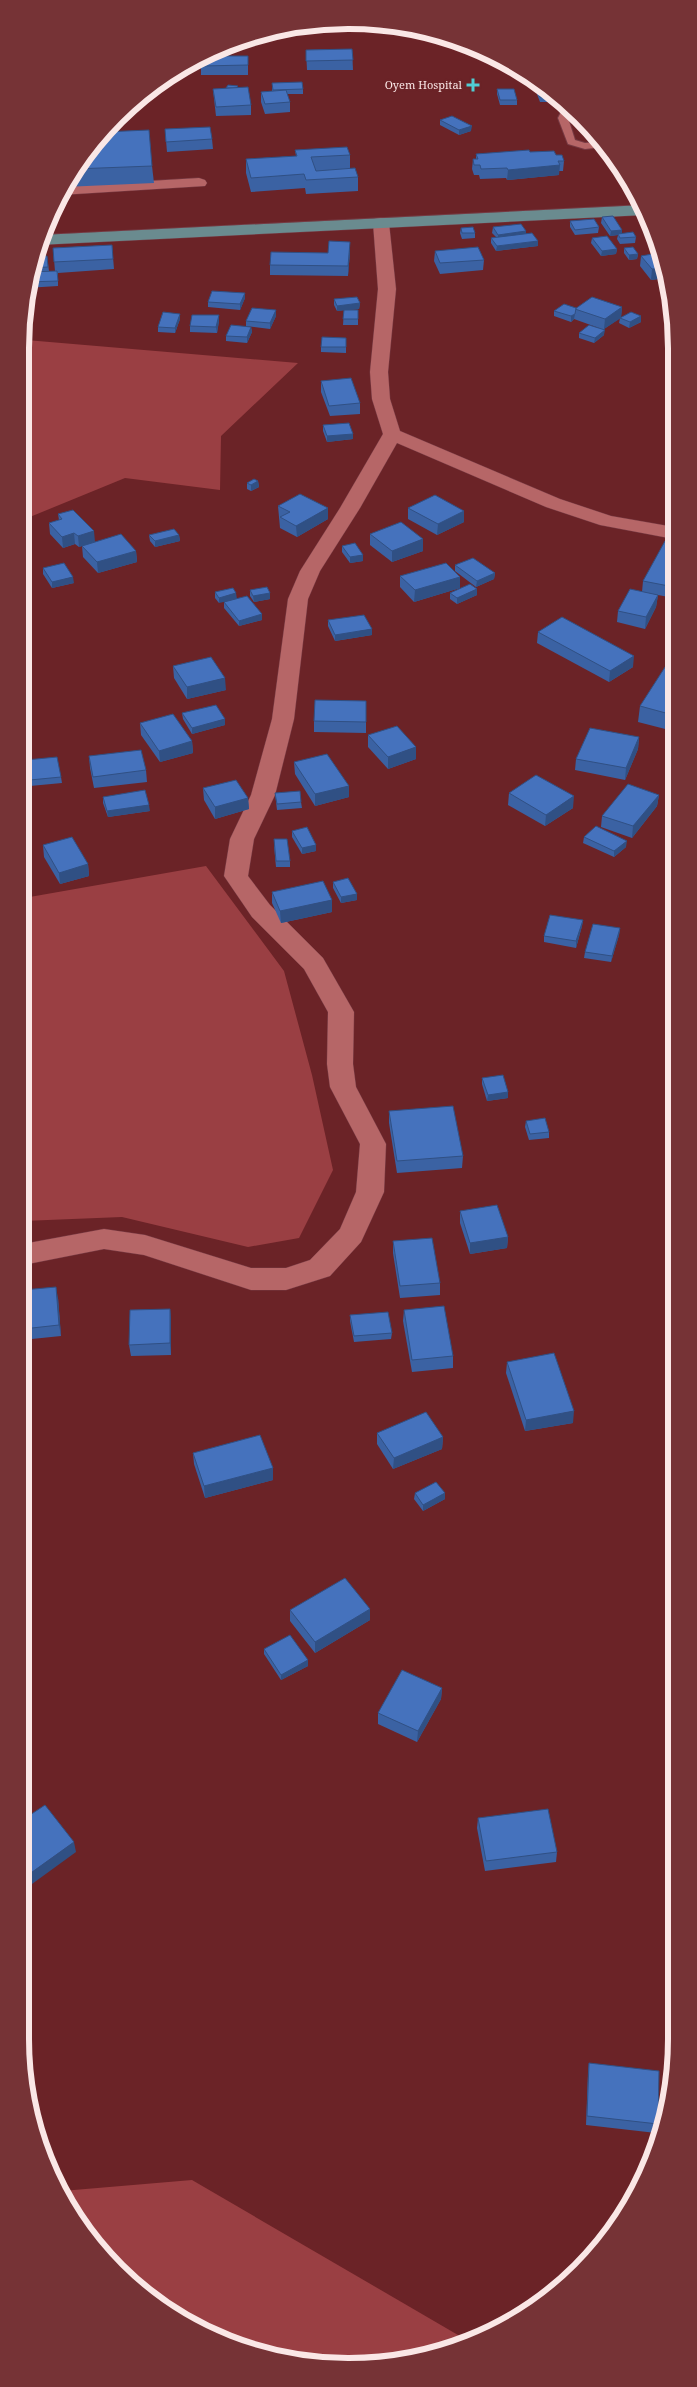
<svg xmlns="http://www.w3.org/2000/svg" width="697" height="2387" font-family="'Noto Serif',serif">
<rect width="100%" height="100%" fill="#6b2327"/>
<g fill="#9a3f43">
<path d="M26,340l272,23 -77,73 -1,54 -95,-12 -100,41z"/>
<path d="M206,866l78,105 28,104 21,95 -34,68 -51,9 -126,-30 -99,4 1,-323z"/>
<path d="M192,2180l278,162 -36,14 -107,10 -64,-10 -60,-23 -54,-34 -47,-44 -40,-64z"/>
</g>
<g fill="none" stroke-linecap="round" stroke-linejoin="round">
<g stroke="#763a43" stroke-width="2">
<path id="lane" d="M573,111l6,4 -11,3 7,22 10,3 15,-1 3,5 -18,2 -17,-5 -10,-26 3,-6z"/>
</g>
<g stroke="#763a43" stroke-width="1">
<g id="street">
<path d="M348,20l20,2c-9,7 -68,11 -76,4z"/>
<path d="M199,178l6,2 2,3 -2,3 -145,9 5,-9z"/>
<path d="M381,218l6,1 2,4 7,66 -8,83 2,27 10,32 160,68 51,17 63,11v12l-74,-14 -54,-18 -149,-64 -37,65 -40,63 -12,28 -14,120 -19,76 -21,44 -6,37 22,29 53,53 31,54 -1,52 3,23 30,57 -2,48 -23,50 -31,34 -44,14h-35l-107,-35 -40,-6 -81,16v-21l81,-15 41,6 106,33h35l24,-8 30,-31 16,-37 4,-48 -30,-57 -3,-23 1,-52 -24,-43 -52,-52 -28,-41 6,-37 21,-44 21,-76 16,-120 12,-28 40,-63 43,-74 -11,-35 -2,-27 8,-83 -5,-66 2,-4z"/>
</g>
</g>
<g stroke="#763a43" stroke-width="1">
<path id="primary" d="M644,205l1,10 -607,30 3,-10z"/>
</g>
<use href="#lane" fill="#b66667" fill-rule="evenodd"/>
<use href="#street" fill="#b66667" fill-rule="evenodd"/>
<use href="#primary" fill="#6a8b8f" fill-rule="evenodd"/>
</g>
<g fill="#3b62a3">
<path d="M352,49l1,21h-46l-1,-20z"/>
<path d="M248,56v19h-47v-9z"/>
<path d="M191,62l2,5 -1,5h-18z"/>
<path d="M272,83l31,6v5h-16l3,8v10l-25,2 -4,-12v-10l11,-1z"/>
<path d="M238,88l13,17v10l-35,1 -2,-17 -1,-10z"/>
<path d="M497,89l20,11v5h-17l-3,-11z"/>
<path d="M537,89h5l18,13h-20l-3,-8z"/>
<path d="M440,120l31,11 -12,4 -19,-10z"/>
<path d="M165,129l47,10 1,10 -46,3z"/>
<path d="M295,150l55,5v14l8,8v14l-52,3 -1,-6 -54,4 -5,-19v-14l50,-3z"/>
<path d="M530,152l26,3 8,6 -1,10h-4v4l-52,5 -1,-2 -26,1 -1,-4h-5l-2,-6 1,-10h3v-5z"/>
<path d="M75,166h77l2,17 -90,4z"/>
<path d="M602,217l20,16 14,4 -1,6 -15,1 -3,-5 1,-4 -8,1 -9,-13z"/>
<path d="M570,221l29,6 -1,6 -23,2 -5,-8z"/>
<path d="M493,227l33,4v3l12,12 -42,5 -5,-8v-5l5,-1 -4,-4z"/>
<path d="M461,228l14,5v5l-13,1 -2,-6z"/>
<path d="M651,228l3,12 -4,-8z"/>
<path d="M592,238l25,11 -1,5 -15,2 -10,-13z"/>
<path d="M112,245l2,24 -56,4v13l-32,2v-3l9,-29h12l2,15h6l-2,-23z"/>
<path d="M624,248l14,6 -1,5 -8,1 -5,-7z"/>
<path d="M435,251l49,9 -1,10 -43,4 -6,-13z"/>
<path d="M350,252l-2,24 -78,-1v-10l58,-12z"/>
<path d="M658,253l8,25 -15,2 -11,-14 1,-10z"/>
<path d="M245,298l-5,12 -32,-3v-5z"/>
<path d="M334,299l26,4 -1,6 -12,1h11v15h-15l1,-15 -7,1 -3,-6z"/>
<path d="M622,307l-1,10 20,5 -12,6 -10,-5 1,-5 -16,11v6l-10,8 -15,-5v-5l20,-5 -25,-9 -3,3 -17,-6v-5l22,-3z"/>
<path d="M219,315v6l-2,12 -27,-1v-6z"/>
<path d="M276,316l-6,13 -24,-3v-5z"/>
<path d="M180,319l-5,14 -17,-1v-5z"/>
<path d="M251,327l1,5 -5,11 -21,-2v-5z"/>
<path d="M346,343v10l-25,-1v-5z"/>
<path d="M321,381l39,22v11l-30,2 -9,-24z"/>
<path d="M323,425l30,9v5l-26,3 -4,-11z"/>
<path d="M258,481l1,6 -8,4 -4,-2v-6z"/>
<path d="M278,506l50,13 -31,18 -17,-9z"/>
<path d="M408,508l56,3v11l-27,13 -29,-16z"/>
<path d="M58,514l37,28 41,9 1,11 -39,11 -15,-16 -1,-11 -3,1 -4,-3 -12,4 -13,-14 -1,-11 10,-3z"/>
<path d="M370,534l53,17 -31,11 -22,-17z"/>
<path d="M149,535h30l1,6 -25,6 -5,-6z"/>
<path d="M674,543v55l-32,-6 1,-11z"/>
<path d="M342,546l21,15 -13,2 -8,-11z"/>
<path d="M455,565l40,8 -1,6 -18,8 -21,-16z"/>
<path d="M43,568l31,15 -22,5 -9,-14z"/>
<path d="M400,576l60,1v11l-46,14 -14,-15z"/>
<path d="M233,588l-14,15 -4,-5v-6z"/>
<path d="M250,590l20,3v6l-16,3 -4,-6z"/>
<path d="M450,593l27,2 -20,9 -7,-5z"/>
<path d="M658,595l-2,12 -11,22 -28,-7 1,-11z"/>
<path d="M224,602l38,12v6l-23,6 -15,-18z"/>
<path d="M328,620l44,15 -37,6 -7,-15z"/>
<path d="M538,632l95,35 -24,15 -72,-39z"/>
<path d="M173,666l53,24 -39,9 -13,-21z"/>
<path d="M674,666l-1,65 -35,-9 2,-16z"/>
<path d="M366,701v32l-52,-1v-11z"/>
<path d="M182,713l43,12 -33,9 -9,-15z"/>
<path d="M140,723l52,18 1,12 -33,9 -19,-27z"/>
<path d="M368,735l48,24 -28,10 -20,-22z"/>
<path d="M639,737l-1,12 -13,31 -50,-10 1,-11z"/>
<path d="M89,756l57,14 1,12 -53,6 -4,-20z"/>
<path d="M26,760l35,17 1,6 -32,3z"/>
<path d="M294,762l55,35 -34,9 -20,-32z"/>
<path d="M203,788l45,10 1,11 -34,10 -11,-19z"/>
<path d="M275,793l26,9 1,6 -25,2z"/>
<path d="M509,793l64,15 -28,18 -37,-21z"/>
<path d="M659,795l-2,11 -25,32 -31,-11 1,-11z"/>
<path d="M103,797l47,14 -42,6 -5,-14z"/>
<path d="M292,831l24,20 -14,3 -10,-17z"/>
<path d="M584,837l42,10 -12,10 -31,-14z"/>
<path d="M43,845l45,19 1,12 -29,8 -16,-27z"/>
<path d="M274,846l16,15v6h-14z"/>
<path d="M333,882l24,18 -16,3 -8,-15z"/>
<path d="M272,892l60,20 -51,11 -9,-20z"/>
<path d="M583,920l-1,6 -6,22 -32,-6v-6z"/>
<path d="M620,928l-1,7 -8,27 -27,-4 1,-6z"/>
<path d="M482,1078l26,14v6l-21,3 -5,-17z"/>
<path d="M389,1111l74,45 -1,12 -65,5 -8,-50z"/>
<path d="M526,1121l23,11v6l-20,2 -4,-13z"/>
<path d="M460,1211l48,26 -1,11 -37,6 -10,-31z"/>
<path d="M393,1241l47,42v12l-40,3 -7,-45z"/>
<path d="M23,1290l35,8 3,38 -39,4z"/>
<path d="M170,1309l1,12v34l-40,1 -2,-11z"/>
<path d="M404,1310l49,46v12l-41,4 -9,-51z"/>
<path d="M350,1315l42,18 -1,6 -37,3 -4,-21z"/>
<path d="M507,1362l66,61 -48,8 -19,-58z"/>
<path d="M377,1433l66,4 -1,12 -49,20 -16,-25z"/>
<path d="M193,1453l80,15v12l-68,18 -11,-34z"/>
<path d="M415,1493l30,6 -22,12 -9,-12z"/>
<path d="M370,1609v11l-55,33 -25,-32v-11z"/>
<path d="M264,1649l44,17 -27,14 -17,-26z"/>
<path d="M442,1688l-1,11 -24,43 -39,-18v-11z"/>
<path d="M478,1818l79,34 -1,10 -71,9 -8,-43z"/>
<path d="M589,2063l69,61 -2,9 -70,-8 2,-53z"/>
</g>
<g fill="#305084">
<path d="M472,126l-1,5 -12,4v-5z"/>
<path d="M560,165l-1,10 -52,5 1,-10z"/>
<path d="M622,230v5l-4,-1v1l-8,1 1,-5z"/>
<path d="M526,231v5l-28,4v-5z"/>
<path d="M538,241v5l-42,5 1,-5z"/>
<path d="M350,242v10l-2,24v-10z"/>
<path d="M617,249l-1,5 -15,2 1,-5z"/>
<path d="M638,254l-1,5 -8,1v-5z"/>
<path d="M663,268l3,10 -15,2 1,-11z"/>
<path d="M245,293v5l-5,12v-6z"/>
<path d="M360,303l-1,6 -22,2v-5z"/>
<path d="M622,307l-1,11 -17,11 1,-10z"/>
<path d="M276,310v6l-6,13v-6z"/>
<path d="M180,314v5l-5,14v-5z"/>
<path d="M575,314l-1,5 -3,3v-6z"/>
<path d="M219,315v6l-2,12 -1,-6z"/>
<path d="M641,316v6l-12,6 1,-6z"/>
<path d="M251,327l1,5 -5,11v-6z"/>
<path d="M605,330l-1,5 -10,8 1,-5z"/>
<path d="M353,434v5l-26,3v-6z"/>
<path d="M258,481l1,6 -8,4v-6z"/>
<path d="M328,508v11l-31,18 -1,-11z"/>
<path d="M464,511v11l-27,13 1,-11z"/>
<path d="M94,531l1,11 -16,5 -1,-11z"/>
<path d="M74,533l1,11 -12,4 -1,-11z"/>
<path d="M179,535l1,6 -25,6v-6z"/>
<path d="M423,539v12l-31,11v-11z"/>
<path d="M136,551l1,11 -39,11 -1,-11z"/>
<path d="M363,555v6l-13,2v-6z"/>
<path d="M495,573l-1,6 -18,8 1,-6z"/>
<path d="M73,577l1,6 -22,5v-6z"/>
<path d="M460,577v11l-46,14 1,-12z"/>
<path d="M477,589v6l-20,9v-6z"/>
<path d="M236,593l1,6 -18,4v-5z"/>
<path d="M270,593v6l-16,3 -1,-6z"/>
<path d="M658,595l-2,12 -11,22 1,-12z"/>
<path d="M262,614v6l-23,6v-5z"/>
<path d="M372,629v6l-37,6v-6z"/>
<path d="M634,656l-1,11 -24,15 1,-11z"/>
<path d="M225,678l1,12 -39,9v-12z"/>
<path d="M225,719v6l-33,9v-6z"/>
<path d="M639,737l-1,12 -13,31 1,-12z"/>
<path d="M192,741l1,12 -33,9 -1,-11z"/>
<path d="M416,747v12l-28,10v-12z"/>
<path d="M349,786v11l-34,9v-12z"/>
<path d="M659,795l-2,11 -25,32 1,-12z"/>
<path d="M574,796l-1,12 -28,18 1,-11z"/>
<path d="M248,798l1,11 -34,10v-12z"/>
<path d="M149,805l1,6 -42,6 -1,-6z"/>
<path d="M627,841l-1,6 -12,10v-6z"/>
<path d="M316,845v6l-14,3v-6z"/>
<path d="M88,864l1,12 -29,8 -1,-11z"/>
<path d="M357,894v6l-16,3v-6z"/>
<path d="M332,900v12l-51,11 -1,-12z"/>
<path d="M583,920l-1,6 -6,22v-7z"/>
<path d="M620,928l-1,7 -8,27 1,-6z"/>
<path d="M508,1092v6l-21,3 1,-6z"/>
<path d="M508,1237l-1,11 -37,6v-11z"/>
<path d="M56,1287l2,11 3,38 -2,-11z"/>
<path d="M170,1309l1,12v34l-1,-12z"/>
<path d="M574,1411l-1,12 -48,8 1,-11z"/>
<path d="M443,1437l-1,12 -49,20 1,-11z"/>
<path d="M273,1468v12l-68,18 -1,-12z"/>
<path d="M445,1493v6l-22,12v-6z"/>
<path d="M370,1609v11l-55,33v-11z"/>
<path d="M308,1660v6l-27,14v-5z"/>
<path d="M442,1688l-1,11 -24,43 1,-11z"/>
<path d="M74,1842l2,10 -55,40v-12z"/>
</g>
<g fill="#4572bd" stroke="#305084">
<path d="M352,49l1,11 -47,1v-11z"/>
<path d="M202,56h46v9l-47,1z"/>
<path d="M191,62h2l-2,5h-9z"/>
<path d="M302,82l1,7 -30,1 -1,-7z"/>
<path d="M228,85l10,1 -2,2h-10z"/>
<path d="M248,87l3,18 -35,2 -3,-18z"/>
<path d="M497,89h17l3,11h-17z"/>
<path d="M537,89h5l12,8h-14z"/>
<path d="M286,90l4,12 -25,2 -4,-12z"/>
<path d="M452,116l20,10 -13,4 -19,-10z"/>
<path d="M210,127l2,12 -46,3 -1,-13z"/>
<path d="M149,130l3,36 -78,3 29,-37z"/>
<path d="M347,147l3,8 -39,2 5,14 39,-3 3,9 -52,3 -2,-6 -53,4 -5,-19 51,-3 -2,-6z"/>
<path d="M529,150l1,2 24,-1 2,4h6l2,6h-6l2,4 -52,5 -1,-2 -26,1 -1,-4h-6l-1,-6h5l-2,-5z"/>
<path d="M613,216l9,14 -11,1 -9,-14z"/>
<path d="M594,219l5,8 -24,3 -5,-9z"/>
<path d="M521,224l5,7 -28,4 -5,-8z"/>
<path d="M473,227l2,6h-13l-1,-5z"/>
<path d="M633,232l3,5 -16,1 -2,-4z"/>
<path d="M532,233l6,8 -41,5 -6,-8z"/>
<path d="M607,236l10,13 -15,2 -10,-13z"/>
<path d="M329,241l21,1 -2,24 -78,-1 1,-13 57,1z"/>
<path d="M112,245l1,14 -59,3 -1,-14z"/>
<path d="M478,247l6,13 -44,3 -5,-12z"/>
<path d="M633,247l5,7 -9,1 -5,-7z"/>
<path d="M658,253l5,15 -11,1 -11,-13z"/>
<path d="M35,256h12l1,11 -17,1z"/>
<path d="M57,271l1,10 -31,1 3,-10z"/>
<path d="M212,291l33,2 -5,11 -32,-2z"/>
<path d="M357,297l3,6 -23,3 -3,-7z"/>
<path d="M592,297l30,10 -17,12 -30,-10z"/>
<path d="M564,304l12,4 -1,6 -4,2 -17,-5z"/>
<path d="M252,308l24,2 -6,13 -24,-2z"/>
<path d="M344,310h14v9h-15z"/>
<path d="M163,312l17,2 -5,14 -17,-1z"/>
<path d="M631,312l10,4 -11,6 -10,-4z"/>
<path d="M192,315h27l-3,12 -26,-1z"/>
<path d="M231,325l20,2 -4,10 -21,-1z"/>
<path d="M589,325l16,5 -10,8 -16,-5z"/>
<path d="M322,337l24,1v9h-25z"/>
<path d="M351,378l9,25 -31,3 -8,-25z"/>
<path d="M349,423l4,11 -26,2 -4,-11z"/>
<path d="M254,479l4,2 -7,4 -4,-2z"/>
<path d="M300,494l28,14 -32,18 -16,-9 10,-5 -12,-6z"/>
<path d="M435,495l29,16 -26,13 -30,-16z"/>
<path d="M73,510l21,21 -16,5 -4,-3 -12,4 -13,-14 13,-4 -4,-5z"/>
<path d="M401,522l22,17 -31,12 -22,-17z"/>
<path d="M174,529l5,6 -24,6 -6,-6z"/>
<path d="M121,534l15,17 -39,11 -15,-16z"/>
<path d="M665,541l9,2v44l-31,-6z"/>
<path d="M355,543l8,12 -13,2 -8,-11z"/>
<path d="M473,558l22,15 -18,8 -22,-16z"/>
<path d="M64,563l9,14 -21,5 -9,-14z"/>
<path d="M446,563l14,14 -45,13 -15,-14z"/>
<path d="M470,584l7,5 -20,9 -7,-5z"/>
<path d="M267,587l3,6 -17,3 -3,-6z"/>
<path d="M233,588l3,5 -17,5 -4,-6z"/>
<path d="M630,589l28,6 -12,22 -28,-6z"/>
<path d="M247,596l15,18 -23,7 -15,-19z"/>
<path d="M364,615l8,14 -37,6 -7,-15z"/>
<path d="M562,617l72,39 -24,15 -72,-39z"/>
<path d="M211,657l14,21 -38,9 -14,-21z"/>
<path d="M667,664l7,2 -1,49 -33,-9z"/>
<path d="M315,700l51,1v21l-52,-1z"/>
<path d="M216,705l9,14 -33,9 -10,-15z"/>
<path d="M173,714l19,27 -33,10 -19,-28z"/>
<path d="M397,726l19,21 -28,10 -20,-22z"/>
<path d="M590,728l49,9 -13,31 -50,-9z"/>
<path d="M141,750l5,20 -53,7 -4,-21z"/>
<path d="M327,754l22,32 -34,8 -21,-32z"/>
<path d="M57,757l4,20 -31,3 -4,-20z"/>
<path d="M536,775l38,21 -28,19 -37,-22z"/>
<path d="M236,780l12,18 -33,9 -12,-19z"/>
<path d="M628,784l31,11 -26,31 -31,-10z"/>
<path d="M145,790l4,15 -42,6 -4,-14z"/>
<path d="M300,791l1,11 -24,2 -2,-11z"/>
<path d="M596,826l31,15 -13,10 -30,-14z"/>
<path d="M307,827l9,18 -14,3 -10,-17z"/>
<path d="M72,837l16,27 -29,9 -16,-28z"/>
<path d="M274,839h13l3,22h-14z"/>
<path d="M348,878l9,16 -16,3 -8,-15z"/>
<path d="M323,881l9,19 -52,11 -8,-19z"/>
<path d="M550,915l33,5 -7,21 -32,-5z"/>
<path d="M593,924l27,4 -8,28 -27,-4z"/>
<path d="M503,1075l5,17 -20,3 -6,-17z"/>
<path d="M453,1106l10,50 -66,5 -8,-50z"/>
<path d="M545,1118l4,14 -19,2 -4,-13z"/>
<path d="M497,1205l11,32 -38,6 -10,-32z"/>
<path d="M432,1238l8,45 -40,3 -7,-45z"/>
<path d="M56,1287l3,38 -36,4v-39z"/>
<path d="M444,1306l9,50 -41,4 -8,-50z"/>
<path d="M170,1309v34l-41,2 1,-35z"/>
<path d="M388,1312l4,21 -38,3 -4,-21z"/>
<path d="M554,1353l20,58 -48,9 -19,-58z"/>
<path d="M426,1412l17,25 -49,21 -17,-25z"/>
<path d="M260,1435l13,33 -69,18 -11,-33z"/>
<path d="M436,1482l9,11 -22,12 -8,-12z"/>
<path d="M345,1578l25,31 -55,33 -25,-32z"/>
<path d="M290,1635l18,25 -27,15 -17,-26z"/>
<path d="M402,1670l40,18 -24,43 -40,-18z"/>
<path d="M45,1805l29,37 -53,38v-59z"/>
<path d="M548,1809l9,43 -71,9 -8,-43z"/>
<path d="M589,2063l70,8 -1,53 -71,-8z"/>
</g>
<path fill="#51ccd3" stroke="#6b2327" stroke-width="2" d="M470.5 77.5h5v5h5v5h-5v5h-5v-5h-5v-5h5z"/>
<g text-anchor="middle" stroke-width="4.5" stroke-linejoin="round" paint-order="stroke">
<g font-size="11" fill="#fae7e6" stroke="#6b2327" text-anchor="end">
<text x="462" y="89">Oyem Hospital</text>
</g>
</g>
<path d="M0 0H697V2387H0ZM348 29H349A319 319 0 0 1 668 348V2039A319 319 0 0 1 349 2358H348A319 319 0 0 1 29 2039V348A319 319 0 0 1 348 29Z" fill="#763336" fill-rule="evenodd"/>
<path fill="none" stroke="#fae7e6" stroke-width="6" d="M348 29H349A319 319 0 0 1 668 348V2039A319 319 0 0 1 349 2358H348A319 319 0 0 1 29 2039V348A319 319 0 0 1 348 29Z"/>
</svg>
